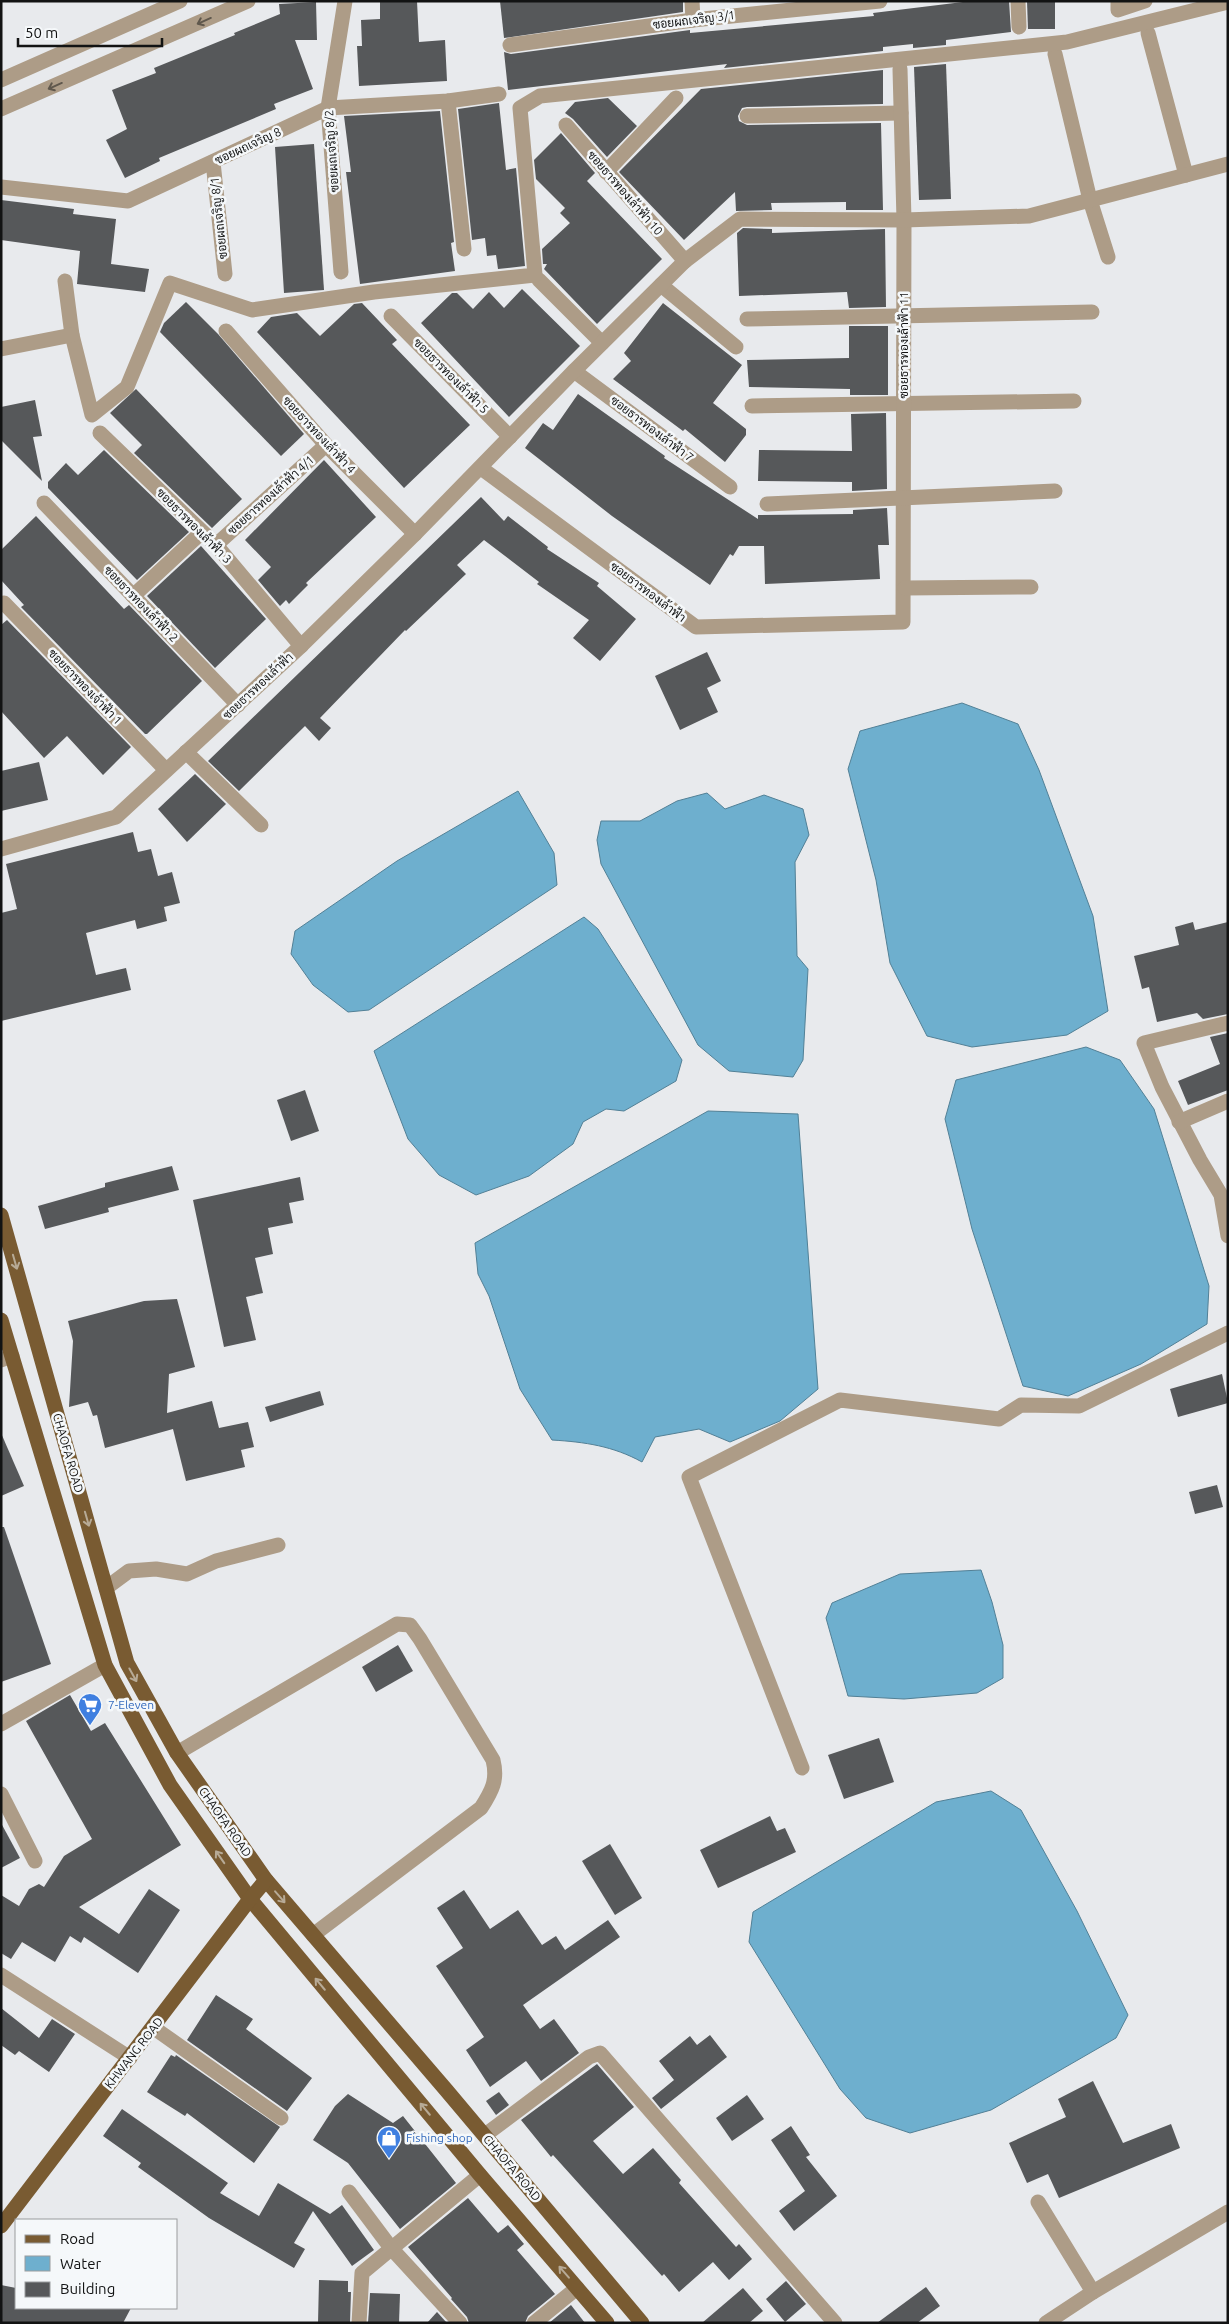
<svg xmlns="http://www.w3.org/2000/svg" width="1229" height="2324" font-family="Ubuntu,Sarabun,sans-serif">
<rect width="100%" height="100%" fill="#e8eaed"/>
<g fill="#6eafce" stroke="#528096">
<path d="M962,703l56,21 21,46 54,146 15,95 -41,24 -95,12 -45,-11 -37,-73 -14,-83 -28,-111 12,-38z"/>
<path d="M518,791l36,62 3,32 -188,125 -21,2 -35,-27 -22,-31 4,-23 102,-70z"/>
<path d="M707,793l18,16 39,-14 39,14 6,26 -14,27 2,94 11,13 -5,91 -10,17 -64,-6 -31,-26 -97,-181 -4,-24 4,-19h39l37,-20z"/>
<path d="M584,917l14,12 84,131 -6,21 -52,30 -18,-2 -23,13 -10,22 -44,32 -53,19 -37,-20 -31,-36 -34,-88z"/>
<path d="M1086,1047l34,13 34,49 55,177 -2,38 -66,40 -73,32 -45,-10 -51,-157 -27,-110 11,-39z"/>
<path d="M708,1111l90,3 20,275 -38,32 -50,21 -31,-13 -44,8 -13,25c-29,-16 -57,-20 -90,-22l-32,-51 -31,-93 -11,-22 -3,-31z"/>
<path d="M981,1570l11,32 11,43v33l-26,15 -73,6 -56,-3 -22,-78 6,-15 68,-29z"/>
<path d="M991,1791l30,19 56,101 51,104 -12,23 -125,72 -81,23 -44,-15 -26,-29 -91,-147 4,-30 183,-110z"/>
</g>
<g fill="#56585a">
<path d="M380,1h37l2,41 26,-2 2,41 -88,5 -2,-40h5l-1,-26 19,-1z"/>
<path d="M500,1h183v11l-179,26z"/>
<path d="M971,1h38l2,31 -65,8v5l-33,3v-4l-30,3v4l-159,17 3,-4 -219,26 -4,-38 7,2 179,-24v3l184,-17 -1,-3z"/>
<path d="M1027,1h28v28h-27z"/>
<path d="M316,2l1,38h-22l18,49 -39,15 2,5 -117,49 1,3 -35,17 -19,-38 21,-11 -15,-39 44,-17 -2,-5 81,-33 -1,-2 46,-19 -1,-10z"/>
<path d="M946,64l5,135 -32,1 -5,-133z"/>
<path d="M883,70v34l-136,3 -5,1 -4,8 1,5 8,4 134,-2 2,87h-37v-8l-75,1 1,7 -36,1 -1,-19 -51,48 -65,-68 82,-83z"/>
<path d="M608,98l29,28 -30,31 -34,-38 -8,-6 10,-11z"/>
<path d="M499,103l7,67 10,-2 9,98 -27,3 -2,-14 -9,1 -2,-18 -13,2 -14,-131z"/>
<path d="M440,111l14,131 -3,1 4,28 -95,13 -14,-112h5l-7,-56z"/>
<path d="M561,133l34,40 -8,8 75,78 -65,65 -53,-55 3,-5h-4l-1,-15 28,-26 -10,-10 5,-5 -29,-29 -2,-19z"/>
<path d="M314,144l10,146 -40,3 -9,-146z"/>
<path d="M1,200l73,9 -1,5 43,5 -5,45 38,5 -4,23 -68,-8 3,-33 -79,-11z"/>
<path d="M743,228l29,1v4l113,-4 1,78 -37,1 -2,-16 -108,4 -2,-63z"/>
<path d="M522,289l58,57 -71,71 -88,-94 31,-30h5l16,16 16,-17 15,16z"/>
<path d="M186,302l32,32 86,100 -23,22 -121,-124 4,-9z"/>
<path d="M362,303l35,37 -5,4 78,81 -66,63 -147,-156 14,-15 26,-4 23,23 34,-32z"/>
<path d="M663,303l79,62 -29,38 33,26v6l-21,27 -40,-33 -2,2 -70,-52 18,-18 -7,-8z"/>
<path d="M849,326h39v69h-38v-6l-101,-2 -2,-27 102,-2z"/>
<path d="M136,389l106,110 -30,29 -78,-75 8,-8 -32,-32z"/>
<path d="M578,394l87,62 -1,2 94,61v-4l95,-1v-4l34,-2 2,37h-11l2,34 -115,5 -1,-38h-25l-6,10 -3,-2 -20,31 -98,-69 -87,-68 18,-25 10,7z"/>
<path d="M35,400l7,36 -9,1 9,44 -41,-41v-33z"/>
<path d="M886,413l1,76 -35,2v-9l-94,-1 1,-31 93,1 -1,-37z"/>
<path d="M104,450l85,82 -52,48 -89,-92v-6l18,-19 12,12z"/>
<path d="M324,460l52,57 -70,66 2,2 -19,19 -3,-4 -6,6 -22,-26 13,-13 -26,-27z"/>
<path d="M481,497l23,24 4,-5 40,31 -1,2 52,34 -2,3 39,33 -36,42 -27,-23 16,-18 -52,-36 2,-2 -55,-42 -27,25 9,9 -60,57 -1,-1 -85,88 11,10 -12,13 -14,-15 -66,65 -31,-30z"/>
<path d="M36,516l88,93 5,-4 73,76 -55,53h-2l-124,-127 3,-2 -23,-25v-30z"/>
<path d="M201,546l65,73 -51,49 -68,-72z"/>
<path d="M7,620l124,127 -28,28 -36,-39 -23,22 -43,-47v-86z"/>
<path d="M707,652l14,29 -14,7 11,24 -38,18 -25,-54z"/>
<path d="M39,762l9,38 -47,11v-40z"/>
<path d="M195,774l31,30 -39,38 -29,-33z"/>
<path d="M133,832l5,20 13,-3 7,27 14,-4 8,31 -16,4 3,14 -30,8 -2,-9 -49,13 10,42 30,-7 5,22 -130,31v-108l16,-4 -11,-45z"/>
<path d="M1193,922l2,8 33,-8v92l-25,5 -6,-6 -40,9 -8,-35 -7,2 -8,-33 45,-11 -4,-18z"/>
<path d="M1228,1033v57l-40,15 -10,-24 42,-17 -10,-27z"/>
<path d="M305,1090l14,41 -28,10 -14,-41z"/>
<path d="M172,1166l7,24 -71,18 1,4 -64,17 -7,-23 67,-19v-4z"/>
<path d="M300,1177l4,23 -15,3 4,20 -25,5 5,26 -18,4 8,35 -17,4 10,43 -32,7 -31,-147z"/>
<path d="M177,1299l18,68 -26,7 -2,39 45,-12 7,27 29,-6 6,25 -13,3 4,17 -59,14 -13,-52 -68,19 -8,-33 -4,1 -5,-14 -19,5 4,-66 -5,-20 76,-20z"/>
<path d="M1222,1374l6,29 -50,14 -8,-28z"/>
<path d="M320,1391l4,14 -54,17 -5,-15z"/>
<path d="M1,1433l23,53 -23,10z"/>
<path d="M1217,1485l6,22 -28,7 -6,-22z"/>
<path d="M1,1527h3l47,137 -50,18z"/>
<path d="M398,1645l15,26 -37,21 -14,-25z"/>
<path d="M70,1695l21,36 14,-8 76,122 -102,62 40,27 30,-45 31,21 -42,63 -54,-36 -3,6 -11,-7 -15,26 -33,-20 -11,17 -10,-6v-58l18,11 10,-17 10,-5 5,3 20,-31 28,-17 -66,-118z"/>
<path d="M879,1738l15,44 -50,17 -16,-44z"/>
<path d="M770,1816l7,15 8,-3 11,24 -78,36 -18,-38z"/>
<path d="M1,1823l19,35 -19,10z"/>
<path d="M610,1844l32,54 -27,17 -33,-54z"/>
<path d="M464,1890l26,39 28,-19 24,35 14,-9 9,14 43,-30 12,17 -97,68 17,24 14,-10 25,34 -38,28 -15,-20 -36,26 -24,-37 18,-13 -48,-71 27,-18 -26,-40z"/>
<path d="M216,1995l37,24 -7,10 66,49 -25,33 -100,-71z"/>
<path d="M1,2008l38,30 13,-19 23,15 -26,38 -30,-21 -4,4 -14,-10z"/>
<path d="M710,2035l17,22 -66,52 -9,-11 22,-18 -15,-19 31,-25 7,9z"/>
<path d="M171,2055l4,2 1,-2 104,72 -26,36 -67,-50 -2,3 -38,-24z"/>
<path d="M597,2064l37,43 -41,34 30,33 30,-26 28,32 -2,3 57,64 3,-3 13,15 -23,21 -16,-18 -34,30 -15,-18 -2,2 -109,-121 -2,2 -30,-37z"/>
<path d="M1093,2081l30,62 48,-19 9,24 -121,50 -11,-24 -21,9 -18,-40 57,-26 -8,-18z"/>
<path d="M499,2092l10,13 -13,10 -10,-14z"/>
<path d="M348,2094l45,29 10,-7 53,67 -56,46 -52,-66 -35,-23 22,-34z"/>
<path d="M747,2095l17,24 -32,22 -16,-23z"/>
<path d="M122,2109l106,74 -8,10 39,23 19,-33 52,31 12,-9 32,45 -22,16 -39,-55 -19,32 11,6 -11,19 -85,-50 -71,-51 3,-4 -38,-27z"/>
<path d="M791,2126l19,29 -4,2 31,39 -43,35 -15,-20 26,-20 -34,-51z"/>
<path d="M468,2198l30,35 10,-8 16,19 -7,6 38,44 -27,22 -3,7h-56l-2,-6 -16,-18 1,-1 -44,-51z"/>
<path d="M319,2280l29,1v11h3l-1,31h-32z"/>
<path d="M786,2281l20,23 -21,18 -19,-23z"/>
<path d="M1,2285l15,3v20h115l-8,15h-122z"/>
<path d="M926,2287l14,19 -23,17h-40z"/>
<path d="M743,2288l20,23 -14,12h-47z"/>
<path d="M370,2293l30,1 -1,29h-31z"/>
<path d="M571,2305l14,18h-36z"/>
<path d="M437,2312l10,11h-20z"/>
</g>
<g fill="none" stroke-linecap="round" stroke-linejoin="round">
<g stroke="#ad9c87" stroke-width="15">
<path d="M692,1l1,19"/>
<path d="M1018,1l1,26"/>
<path d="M1118,1v9l27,-9"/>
<path d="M1148,33l38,142"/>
<path d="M510,45l183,-25 187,-19"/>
<path d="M1055,54l35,146 18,57"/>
<path d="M1,80l179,-79"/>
<path d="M448,101l16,148"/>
<path d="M1,109l247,-108"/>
<path d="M747,116l154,-3"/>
<path d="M566,125l119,136"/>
<path d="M213,162l12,112"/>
<path d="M606,172l70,-74"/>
<path d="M1,187l127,14 200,-93 120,-7 51,-7"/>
<path d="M341,272l-13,-164 17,-107"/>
<path d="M539,280l63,63"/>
<path d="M65,281l7,54 20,80 35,-28 43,-104 82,27 122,-18 161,-17 -15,-167 20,-12 527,-54 161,-40"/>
<path d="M661,285l75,62"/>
<path d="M391,316l119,121"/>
<path d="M747,319l345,-7"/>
<path d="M226,331l100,114 89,89"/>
<path d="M1,349l71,-14"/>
<path d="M574,371l156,116"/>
<path d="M752,406l322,-5"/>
<path d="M100,433l116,112 85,101"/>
<path d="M481,468l215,159 207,-5 1,-402 -4,-151"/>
<path d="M44,503l194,202"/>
<path d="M767,504l288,-13"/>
<path d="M216,545l110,-100"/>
<path d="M905,588l126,-1"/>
<path d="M133,596l69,-64"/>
<path d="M4,603l162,167"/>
<path d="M186,752l75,73"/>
<path d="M1,849l115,-32 185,-171 114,-112 159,-163 111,-110 55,-42 164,1 125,-4 199,-52"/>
<path d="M1228,1023l-84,20 18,44 38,73 21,35 7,41"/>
<path d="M1179,1122l49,-21"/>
<path d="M1,1360l11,-4"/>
<path d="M106,1588l23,-17 27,-2 31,5 29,-13 62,-16"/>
<path d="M1,1724l104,-59"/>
<path d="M177,1753l220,-129 13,1 10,14 73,121c5,20 -1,31 -12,48l-168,127"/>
<path d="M802,1768l-113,-291 151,-77 159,19 22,-14 58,1 149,-73"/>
<path d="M1,1794l34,67"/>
<path d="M1,1975l129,83"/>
<path d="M154,2028l127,90"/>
<path d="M485,2135l104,-78 11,-4 235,270"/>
<path d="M349,2192l42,56 69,75"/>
<path d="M1038,2202l55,90"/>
<path d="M359,2323l3,-50 118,-98"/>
<path d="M534,2323l43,-35"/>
<path d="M1046,2323l47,-31 135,-80"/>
</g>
<g stroke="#795b32" stroke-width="15">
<path d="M1,1215l126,448 50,90 89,127 181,211 195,232"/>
<path d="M1,1320l104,345 65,120 80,114 230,276 127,148"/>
<path d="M1,2226l249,-327 16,-19"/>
</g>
</g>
<defs><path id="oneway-shaft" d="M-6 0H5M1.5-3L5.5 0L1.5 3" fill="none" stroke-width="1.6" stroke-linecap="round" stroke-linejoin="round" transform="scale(1.25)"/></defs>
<g stroke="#60584d">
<use href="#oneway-shaft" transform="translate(204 21) rotate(156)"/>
<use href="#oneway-shaft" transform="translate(55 86) rotate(156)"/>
</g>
<g stroke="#b7aa96">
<use href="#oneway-shaft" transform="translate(15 1262) rotate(74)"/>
<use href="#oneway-shaft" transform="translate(87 1519) rotate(74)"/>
<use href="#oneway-shaft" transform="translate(133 1675) rotate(61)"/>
<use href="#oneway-shaft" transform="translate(220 1857) rotate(-125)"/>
<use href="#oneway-shaft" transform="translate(280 1897) rotate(49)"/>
<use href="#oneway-shaft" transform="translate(320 1984) rotate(-130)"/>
<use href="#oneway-shaft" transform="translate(425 2109) rotate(-130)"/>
<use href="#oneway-shaft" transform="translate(564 2272) rotate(-131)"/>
</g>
<defs>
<g id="supermarket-pin" transform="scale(1.25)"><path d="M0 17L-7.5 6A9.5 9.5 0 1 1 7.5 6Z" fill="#3f7fe0" stroke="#f5f8fa"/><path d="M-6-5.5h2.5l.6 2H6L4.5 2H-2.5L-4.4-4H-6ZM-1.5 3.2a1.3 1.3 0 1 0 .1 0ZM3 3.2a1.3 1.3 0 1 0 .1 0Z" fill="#fff"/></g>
<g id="shop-pin" transform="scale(1.25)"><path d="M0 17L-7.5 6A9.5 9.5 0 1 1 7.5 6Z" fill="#3f7fe0" stroke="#f5f8fa"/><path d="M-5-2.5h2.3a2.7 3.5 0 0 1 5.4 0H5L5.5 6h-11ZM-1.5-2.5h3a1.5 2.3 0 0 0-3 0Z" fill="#fff"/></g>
</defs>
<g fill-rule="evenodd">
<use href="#supermarket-pin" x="90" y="1705"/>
<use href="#shop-pin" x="389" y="2138"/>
</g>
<g text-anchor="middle" stroke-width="5" stroke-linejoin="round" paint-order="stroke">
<g font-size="12" fill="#121313" stroke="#f5f8fa">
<text transform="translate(694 20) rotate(-7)" y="4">ซอยผถเจริญ 3/1</text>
<text transform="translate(248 146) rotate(-25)" y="4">ซอยผถเจริญ 8</text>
<text transform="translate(332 151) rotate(-94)" y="4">ซอยผถเจริญ 8/2</text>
<text transform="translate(625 193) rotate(49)" y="4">ซอยธารทองเล้าฟ้า 10</text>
<text transform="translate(219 218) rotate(-96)" y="4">ซอยผถเจริญ 8/1</text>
<text transform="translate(904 345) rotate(-90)" y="4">ซอยธารทองเล้าฟ้า 11</text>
<text transform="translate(451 376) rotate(45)" y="4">ซอยธารทองเล้าฟ้า 5</text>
<text transform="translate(652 429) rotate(37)" y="4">ซอยธารทองเล้าฟ้า 7</text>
<text transform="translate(319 435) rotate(47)" y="4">ซอยธารทองเล้าฟ้า 4</text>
<text transform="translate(271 495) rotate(-42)" y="4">ซอยธารทองเล้าฟ้า 4/1</text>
<text transform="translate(194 526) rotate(45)" y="4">ซอยธารทองเล้าฟ้า 3</text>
<text transform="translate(648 592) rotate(37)" y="4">ซอยธารทองเล้าฟ้า</text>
<text transform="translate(141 604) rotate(46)" y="4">ซอยธารทองเล้าฟ้า 2</text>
<text transform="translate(258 686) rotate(-43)" y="4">ซอยธารทองเล้าฟ้า</text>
<text transform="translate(85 687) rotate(46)" y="4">ซอยธารทองเจ้าฟ้า 1</text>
<text transform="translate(68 1453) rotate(74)" y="4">CHAOFA ROAD</text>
<text transform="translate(225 1822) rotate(55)" y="4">CHAOFA ROAD</text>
<text transform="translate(134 2053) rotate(-52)" y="4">KHWANG ROAD</text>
<text transform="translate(512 2168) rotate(50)" y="4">CHAOFA ROAD</text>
</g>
<g font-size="12" fill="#366cbe" stroke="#f5f8fa" text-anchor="start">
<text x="108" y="1709">7-Eleven</text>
<text x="406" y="2142">Fishing shop</text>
</g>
</g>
<rect width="1229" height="2324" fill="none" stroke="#121313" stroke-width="5"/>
<rect x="15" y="2219" width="162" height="90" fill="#f5f8fa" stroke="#9a9c9e"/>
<rect x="25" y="2235" width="25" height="8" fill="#795b32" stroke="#9a9c9e"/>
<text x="60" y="2244" font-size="15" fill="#121313">Road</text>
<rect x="25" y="2256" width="25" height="15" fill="#6eafce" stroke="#9a9c9e"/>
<text x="60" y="2269" font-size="15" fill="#121313">Water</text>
<rect x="25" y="2282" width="25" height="15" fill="#56585a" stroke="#9a9c9e"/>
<text x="60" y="2294" font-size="15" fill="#121313">Building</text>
<path d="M18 38v8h144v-8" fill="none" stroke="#121313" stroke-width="2.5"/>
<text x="25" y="38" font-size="15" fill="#121313" stroke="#f5f8fa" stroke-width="4" paint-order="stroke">50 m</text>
</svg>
